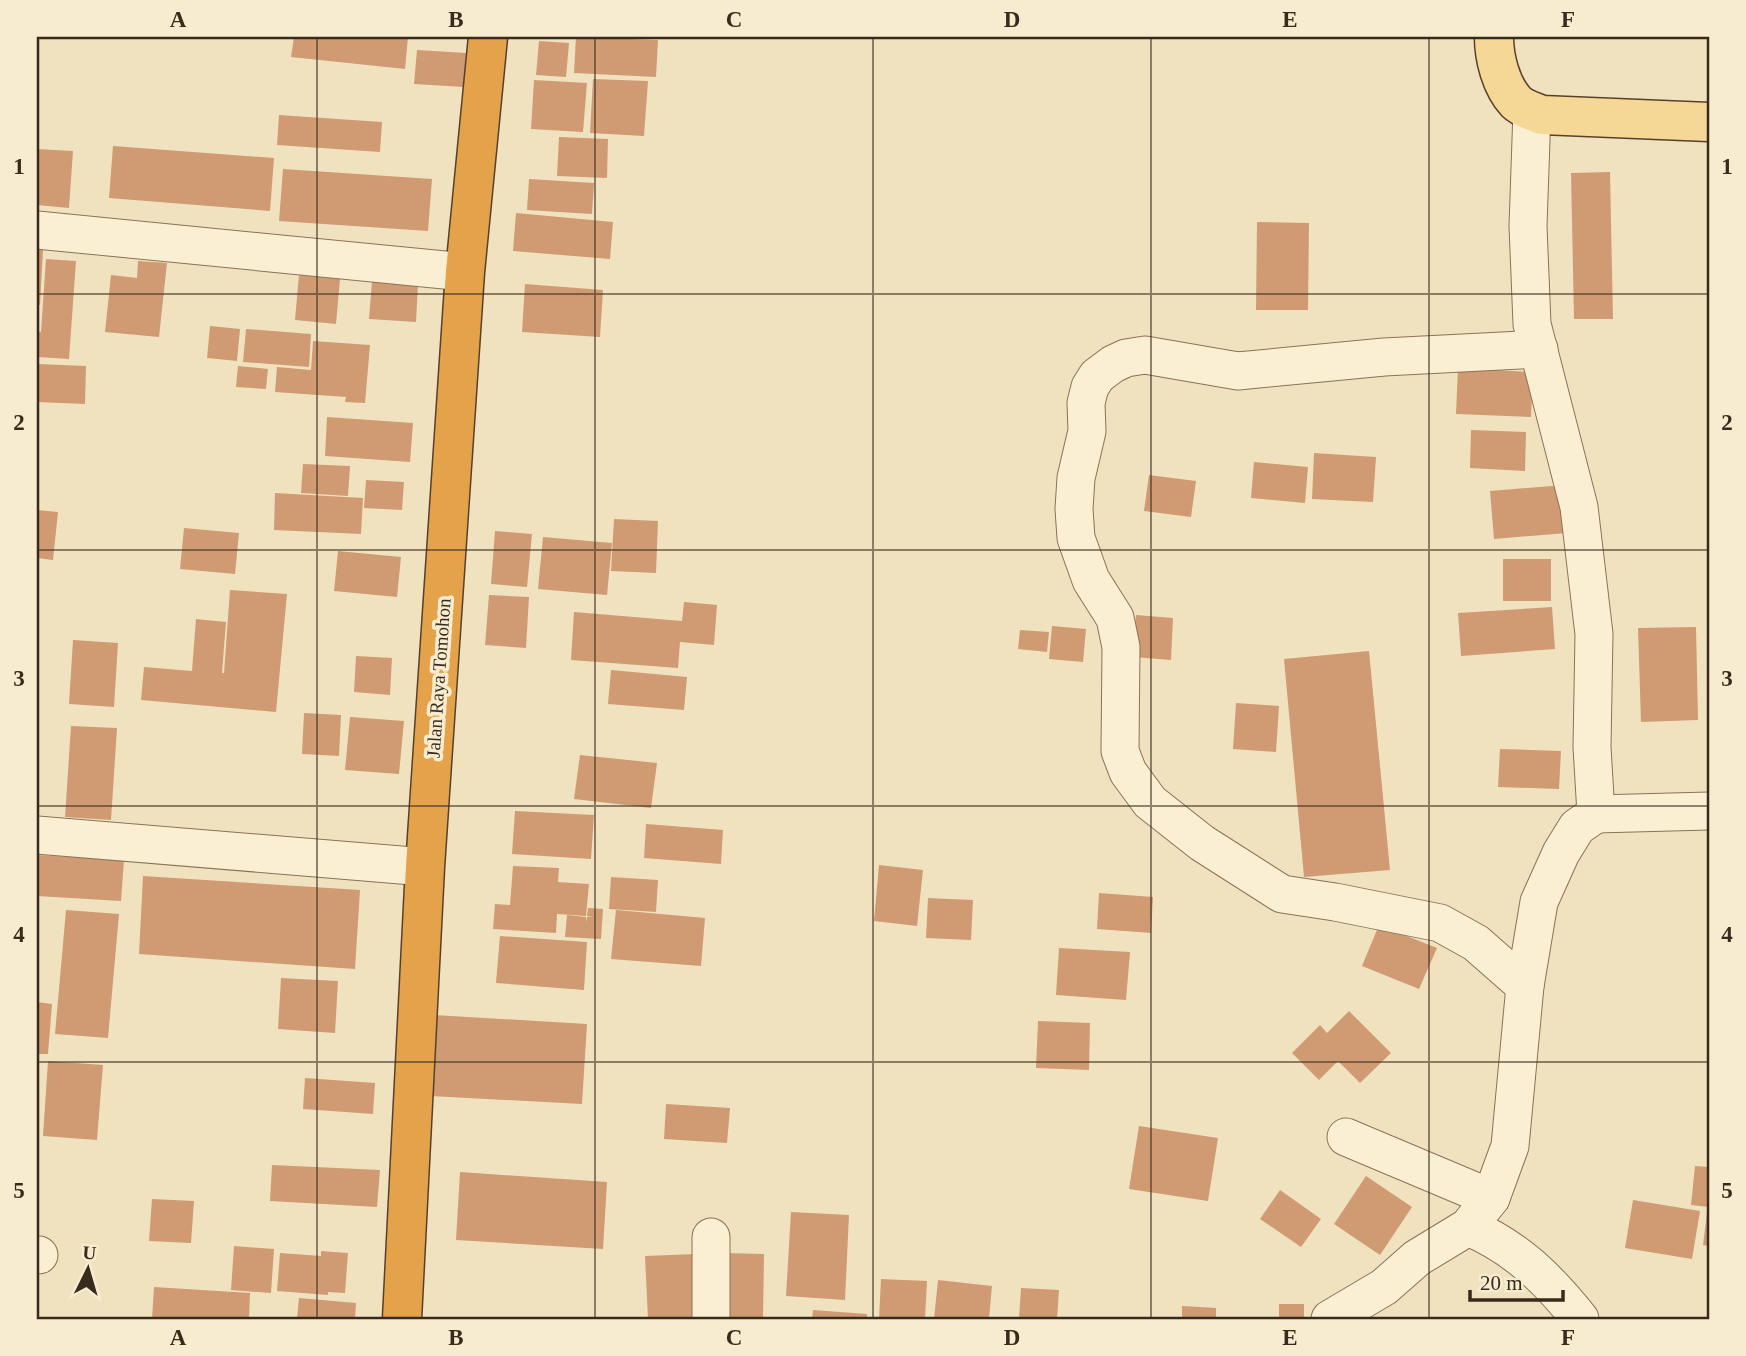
<svg xmlns="http://www.w3.org/2000/svg" width="1746" height="1356" font-family="'Times New Roman',serif">
<rect width="100%" height="100%" fill="#f0e2bf"/>
<g fill="#d09b73">
<path d="M294,37h114l-3,32 -114,-12z"/>
<path d="M576,37l82,3 -2,37 -82,-4z"/>
<path d="M539,41l30,2 -3,34 -30,-2z"/>
<path d="M417,50l49,3 -2,34 -50,-3z"/>
<path d="M593,79l55,2 -4,55 -54,-3z"/>
<path d="M534,80l53,3 -4,49 -52,-3z"/>
<path d="M279,115l103,7 -2,30 -103,-7z"/>
<path d="M559,137l49,2 -1,39 -50,-2z"/>
<path d="M113,146l161,12 -4,53 -161,-13z"/>
<path d="M37,149l36,2 -4,57 -32,-3z"/>
<path d="M283,169l149,10 -4,52 -149,-10z"/>
<path d="M1610,172l3,147h-39l-3,-146z"/>
<path d="M529,179l65,4 -2,31 -65,-4z"/>
<path d="M516,213l97,9 -3,37 -97,-8z"/>
<path d="M1257,222l52,1 -1,87h-52z"/>
<path d="M37,232h7l-4,73h-3z"/>
<path d="M46,259l30,2 -7,98 -32,-2v-26l4,1z"/>
<path d="M138,261l29,2 -8,74 -54,-5 6,-57 26,3z"/>
<path d="M299,275l41,4 -4,45 -41,-4z"/>
<path d="M372,281l46,3 -2,38 -47,-3z"/>
<path d="M525,284l78,6 -3,47 -78,-5z"/>
<path d="M210,326l30,3 -3,32 -30,-3z"/>
<path d="M246,329l65,5 -2,33 -66,-5z"/>
<path d="M313,341l57,4 -5,58 -20,-1 1,-5 -71,-5 2,-25 34,3z"/>
<path d="M37,364l49,2 -1,38 -48,-2z"/>
<path d="M238,366l30,3 -2,20 -30,-2z"/>
<path d="M1458,368l75,4 -2,45 -75,-3z"/>
<path d="M327,417l86,6 -3,39 -85,-6z"/>
<path d="M1471,430l55,2 -1,39 -55,-3z"/>
<path d="M1314,453l62,4 -3,45 -61,-3z"/>
<path d="M1254,462l54,5 -3,36 -54,-5z"/>
<path d="M303,464l47,2 -2,30 -47,-3z"/>
<path d="M1149,475l47,6 -5,36 -47,-6z"/>
<path d="M366,480l38,2 -2,28 -38,-2z"/>
<path d="M1564,485l3,48 -73,6 -4,-48z"/>
<path d="M275,493l88,5 -2,36 -87,-4z"/>
<path d="M37,510l21,2 -5,48 -16,-2z"/>
<path d="M614,519l44,2 -2,52 -45,-2z"/>
<path d="M184,528l55,5 -4,41 -55,-5z"/>
<path d="M495,531l37,3 -5,53 -36,-3z"/>
<path d="M543,537l69,6 -5,52 -69,-6z"/>
<path d="M338,551l63,6 -4,40 -63,-6z"/>
<rect x="1503" y="559" width="48" height="42"/>
<path d="M230,590l57,4 -11,118 -135,-12 3,-33 48,4 4,-52 30,3 -4,51h2z"/>
<path d="M489,595l40,2 -3,51 -41,-3z"/>
<path d="M684,602l33,3 -3,40 -34,-3 -2,26 -107,-8 3,-48 108,9z"/>
<path d="M1552,607l3,42 -94,7 -3,-43z"/>
<path d="M1136,615l37,3 -2,42 -38,-3z"/>
<path d="M1052,626l34,3 -3,33 -34,-3z"/>
<path d="M1696,627l2,93 -57,2 -3,-94z"/>
<path d="M1020,630l29,2 -2,20 -29,-3z"/>
<path d="M73,640l45,3 -4,64 -45,-3z"/>
<path d="M1369,651l21,219 -86,7 -20,-218z"/>
<path d="M356,656l36,2 -2,37 -36,-3z"/>
<path d="M611,670l76,7 -3,33 -76,-6z"/>
<path d="M1236,703l43,3 -3,46 -43,-3z"/>
<path d="M304,713l37,2 -2,41 -37,-2z"/>
<path d="M350,717l54,4 -5,53 -54,-4z"/>
<path d="M71,726l46,2 -6,92 -46,-3z"/>
<path d="M1500,749l61,2 -2,38 -61,-2z"/>
<path d="M580,755l77,8 -6,45 -77,-9z"/>
<path d="M515,811l79,4 -3,44 -79,-5z"/>
<path d="M646,824l77,6 -2,34 -77,-6z"/>
<path d="M37,855l87,5 -3,41 -84,-5z"/>
<path d="M879,865l44,5 -6,56 -43,-5z"/>
<path d="M513,866l46,2 -1,14 31,2 -3,32 -29,-2 -1,19 -63,-4 2,-25 15,1z"/>
<path d="M143,876l217,14 -5,79 -216,-15z"/>
<path d="M611,877l47,3 -2,32 -47,-3z"/>
<path d="M1099,893l54,4 -2,36 -54,-4z"/>
<path d="M928,898l45,2 -2,40 -45,-2z"/>
<path d="M588,908l15,1 -2,30 -36,-2 2,-22 19,2 1,5v-5h6l-6,-1z"/>
<path d="M66,910l53,4 -11,124 -53,-4z"/>
<path d="M616,910l89,8 -4,48 -90,-7z"/>
<path d="M1379,925l58,23 -18,41 -57,-23z"/>
<path d="M500,936l87,6 -3,48 -88,-7z"/>
<path d="M1059,948l71,4 -4,48 -70,-5z"/>
<path d="M281,978l57,3 -3,52 -57,-4z"/>
<path d="M37,1002l15,2 -4,50h-11z"/>
<path d="M1349,1011l42,42 -31,30 -22,-22 -19,19 -27,-27 28,-28 7,8z"/>
<path d="M434,1015l153,9 -5,80 -152,-8z"/>
<path d="M1038,1021l52,2 -1,47 -53,-2z"/>
<path d="M48,1061l55,4 -6,75 -54,-4z"/>
<path d="M305,1078l70,5 -2,31 -70,-5z"/>
<path d="M666,1104l64,4 -3,35 -63,-4z"/>
<path d="M1139,1126l79,12 -10,63 -79,-12z"/>
<path d="M272,1165l108,5 -3,37 -107,-6z"/>
<path d="M1695,1166l14,1v40l-18,-2z"/>
<path d="M460,1172l147,10 -4,67 -147,-9z"/>
<path d="M1366,1176l46,31 -32,48 -46,-31z"/>
<path d="M1280,1190l41,29 -20,28 -41,-28z"/>
<path d="M152,1199l42,2 -3,42 -42,-2z"/>
<path d="M1633,1200l67,11 -8,48 -67,-11z"/>
<path d="M791,1212l58,3 -4,85 -59,-4z"/>
<path d="M1707,1213l2,1v32l-6,-1z"/>
<path d="M234,1246l40,3 -3,44 -40,-3z"/>
<path d="M321,1251l27,2 -3,40 -17,-1v3l-51,-4 3,-38 41,3z"/>
<path d="M725,1253l39,1 -1,65h-38z"/>
<path d="M695,1254l3,65h-50l-3,-63z"/>
<path d="M881,1279l46,2 -2,38h-46z"/>
<path d="M938,1280l54,6 -3,33h-55z"/>
<path d="M154,1287l96,6 -1,26h-97z"/>
<path d="M1021,1288l38,2 -2,29h-38z"/>
<path d="M299,1298l57,5 -1,16h-58z"/>
<rect x="1279" y="1304" width="25" height="15"/>
<path d="M1182,1306l34,2v11h-34z"/>
<path d="M813,1310l54,4v5h-55z"/>
</g>
<g fill="none" stroke-linecap="round" stroke-linejoin="round">
<g stroke="#8a7257" stroke-width="39">
<g id="minor">
<path d="M37,230l428,42"/>
<path d="M1596,814l113,-3"/>
<path d="M37,835l388,32"/>
<path d="M1525,986l-49,-43 -36,-20 -105,-21 -53,-8 -80,-51 -52,-41 -22,-30 -8,-21 1,-104 -6,-29 -24,-38 -15,-42 -2,-29 2,-31 11,-47 -1,-28 4,-16 7,-11 16,-12 13,-6 19,-3 93,16 146,-14 155,-8"/>
<path d="M1346,1137l145,61"/>
<path d="M1468,1227c48,20 81,53 112,92"/>
<path d="M37,1255h2"/>
<path d="M711,1319v-82"/>
<path d="M1330,1319l54,-32 33,-29 51,-31 23,-29 19,-52 15,-160 14,-84 22,-49 16,-26 19,-13 -4,-67 2,-113 -15,-127 -47,-183 -4,-98 4,-115"/>
</g>
</g>
<g stroke="#57402b" stroke-width="41">
<path id="major" d="M1494,37c0,21 7,49 22,65 7,7 17,9 26,13l167,7"/>
</g>
<g stroke="#57402b" stroke-width="41">
<path id="highway" d="M402,1319l23,-452 40,-595 23,-235"/>
</g>
<use href="#minor" stroke="#faefd3" stroke-width="37"/>
<use href="#major" stroke="#f5d895" stroke-width="38"/>
<use href="#highway" stroke="#e4a24b" stroke-width="38"/>
</g>
<path fill="none" stroke="#382a1c" stroke-width="2" stroke-opacity="0.55" d="M317,37v1282M595,37v1282M873,37v1282M1151,37v1282M1429,37v1282M37,294h1672M37,550h1672M37,806h1672M37,1062h1672"/>
<g text-anchor="middle" stroke-width="7" stroke-linejoin="round" paint-order="stroke">
<g font-size="19" fill="#382a1c" stroke="#f7eccf">
<text transform="translate(438 678) rotate(-86)" y="7">Jalan Raya Tomohon</text>
</g>
</g>
<rect width="1746" height="1356" fill="none" stroke="#f7eccf" stroke-width="77"/>
<g transform="translate(88 1269) rotate(5)" stroke="#f7eccf" stroke-width="5" paint-order="stroke">
<path d="M0-5L12 26L0 18L-12 26Z" fill="#382a1c"/>
<text y="-10" font-size="19" font-weight="bold" text-anchor="middle" fill="#382a1c">U</text>
</g>
<path d="M1470 1290v10h93v-10" fill="none" stroke="#382a1c" stroke-width="3.5"/>
<text x="1480" y="1290" font-size="21" fill="#382a1c" stroke="#f7eccf" stroke-width="5" paint-order="stroke">20 m</text>
<rect x="38" y="38" width="1670" height="1280" fill="none" stroke="#382a1c" stroke-width="2.5"/>
<g font-size="23" text-anchor="middle" font-weight="bold" fill="#382a1c">
<text x="178" y="27">A</text>
<text x="456" y="27">B</text>
<text x="734" y="27">C</text>
<text x="1012" y="27">D</text>
<text x="1290" y="27">E</text>
<text x="1568" y="27">F</text>
<text x="19" y="174">1</text>
<text x="1727" y="174">1</text>
<text x="19" y="430">2</text>
<text x="1727" y="430">2</text>
<text x="19" y="686">3</text>
<text x="1727" y="686">3</text>
<text x="19" y="942">4</text>
<text x="1727" y="942">4</text>
<text x="19" y="1198">5</text>
<text x="1727" y="1198">5</text>
<text x="178" y="1345">A</text>
<text x="456" y="1345">B</text>
<text x="734" y="1345">C</text>
<text x="1012" y="1345">D</text>
<text x="1290" y="1345">E</text>
<text x="1568" y="1345">F</text>
</g>
</svg>
